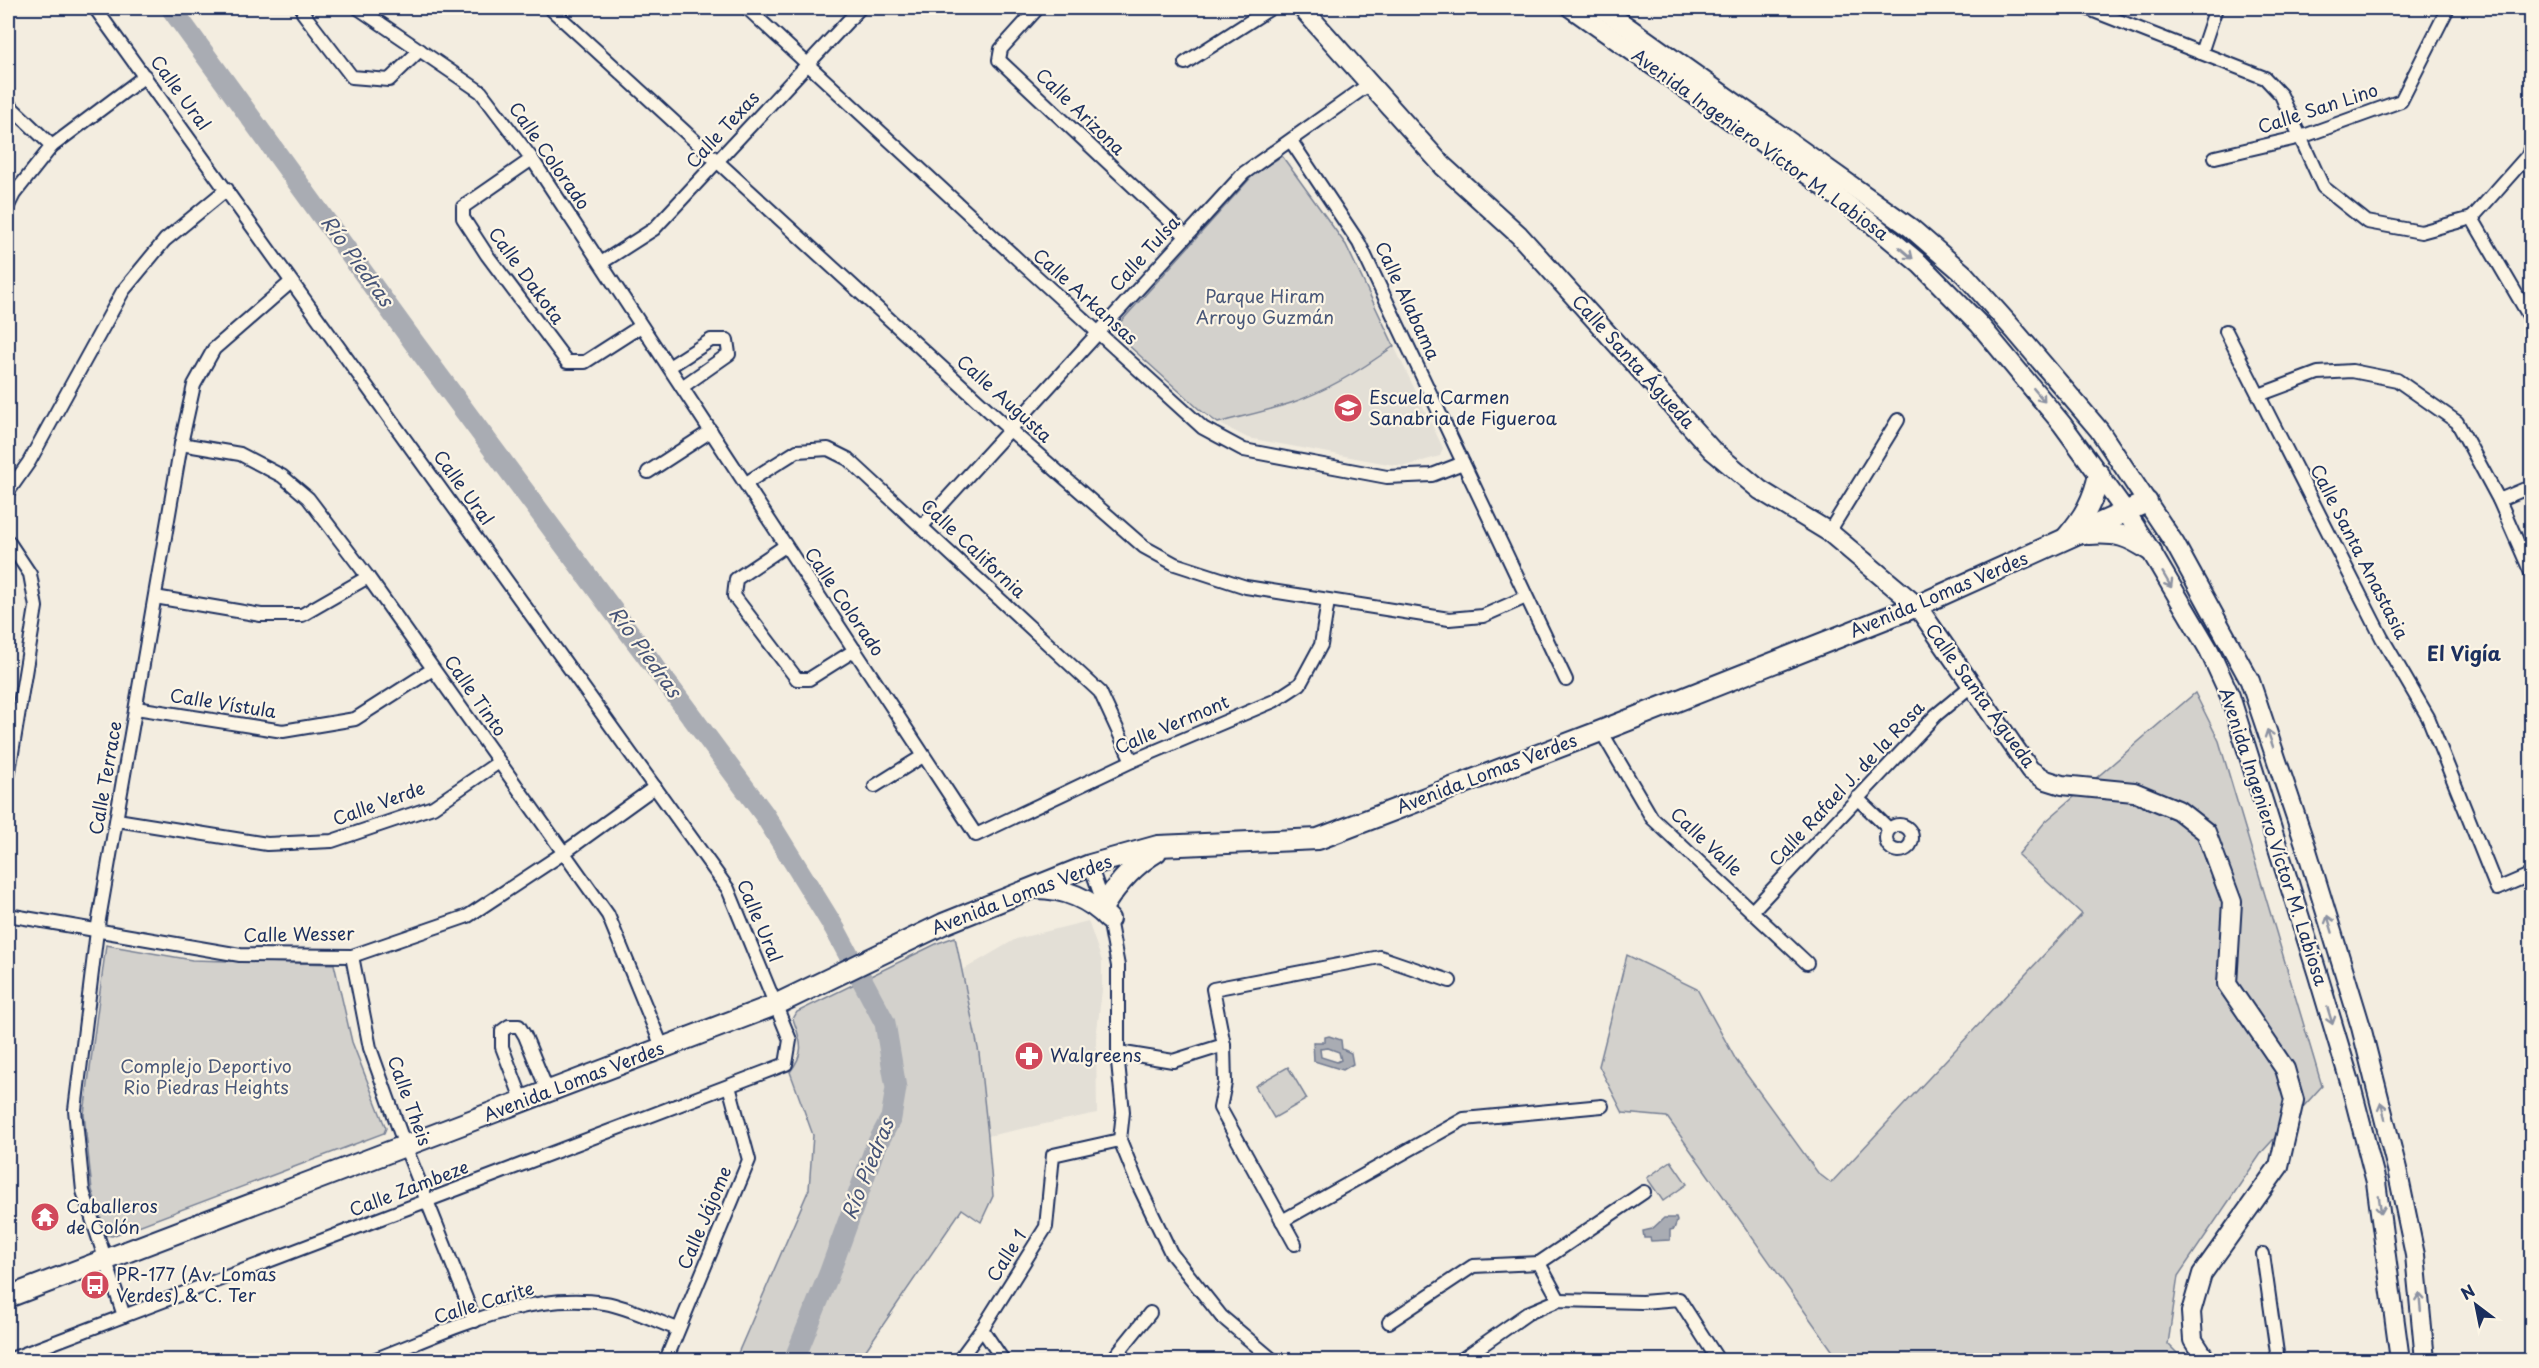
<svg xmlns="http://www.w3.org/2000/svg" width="2539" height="1368" font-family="'Playpen Sans',sans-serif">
<rect width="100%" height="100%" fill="#f3ede0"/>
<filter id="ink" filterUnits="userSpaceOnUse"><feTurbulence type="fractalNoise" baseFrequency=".0167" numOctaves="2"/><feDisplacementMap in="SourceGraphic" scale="12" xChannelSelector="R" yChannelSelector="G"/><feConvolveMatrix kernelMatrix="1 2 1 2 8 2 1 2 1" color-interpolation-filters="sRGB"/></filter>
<g filter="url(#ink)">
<g fill="#e3dfd6">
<path d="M1394,346l49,102 -3,8 -35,10 -17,-2 -140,-26 -30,-15 75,-21 45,-21 38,-22z"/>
<path d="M1088,921l14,40v29l-6,48 1,75 -109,23 -9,-83 -16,-83 53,-31z"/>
</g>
<g fill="#d3d1cc" stroke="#778095" stroke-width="1.5">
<path d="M1282,156l64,89 48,101c-30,22 -67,45 -103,57 -24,8 -48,13 -73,20l-18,-13 -84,-76 1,-8 138,-153z"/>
<path d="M2195,693l24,48 103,345 -60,66 -84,124 -10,68 16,16h-345l-172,-243 -44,-4 -24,-47 28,-111 70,34 39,71 82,113 13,10 251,-269 -64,-59 27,-33z"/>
<path d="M955,937l24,116 9,83 5,60 -12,26 -19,-13 -103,151h-124l74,-171 4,-54 -23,-63c16,-21 11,-30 3,-53l4,-7 141,-69z"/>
<path d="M106,945l86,15 142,4 18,78 31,79 3,7 -2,5 -272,103 -6,-1 -14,-45 -8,-76z"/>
<path d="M1288,1067l19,32 -33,19 -19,-32z"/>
<path d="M1671,1161l16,23 -24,17 -16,-23z"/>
</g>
<g fill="#a9acb3" stroke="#707a91" stroke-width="1.5" fill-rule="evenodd">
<path d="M1329,1036l12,4 1,9 9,4 2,11 -10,6 -29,-9 -1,-19h12v-5zM1328,1048l11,4 2,8 -4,2 -16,-5 -1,-8z"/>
<path d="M1664,1218h12l1,3 -3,8 -4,1v10l-19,1 -1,-3h-6l-1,-7 9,-2z"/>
</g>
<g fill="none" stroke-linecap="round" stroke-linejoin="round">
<path stroke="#a9acb3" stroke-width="21" d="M171,8l244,336 349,470 71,115 50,94 11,65 -5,30 -16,30 -46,126 -35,86"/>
<g stroke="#1b2f5e" stroke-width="16">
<g id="street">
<path d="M305,8l-2,5 49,64 37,3 31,-30"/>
<path d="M358,8l123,84 51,67 444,676 156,-74 142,-60 26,-17 21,-39 7,-44"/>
<path d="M550,8l459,421 135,118 31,17 71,23 203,32 34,-3 43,-19"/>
<path d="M747,8l279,259 177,161 41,22 143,27 45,-2 31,-12"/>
<path d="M1038,8l-37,41 -2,11 187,176"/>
<path d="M2086,8l179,70 16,17 42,92 44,35 54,10 51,-14"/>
<path d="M2201,53l15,-45"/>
<path d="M1185,63l86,-55"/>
<path d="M8,104l44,42"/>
<path d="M1291,141l68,102 207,437"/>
<path d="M2215,157l86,-20 100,-36 47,-93"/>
<path d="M532,159l-69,48v11l24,37 80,107h18l56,-36"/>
<path d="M8,206l6,-12 38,-48 93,-70"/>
<path d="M2472,218l60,103"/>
<path d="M2472,218l55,-62 5,-11"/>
<path d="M601,263l53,-34 206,-221"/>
<path d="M2226,331l156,307 46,79 69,172 35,-15"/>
<path d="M669,367l42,-27h16l2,14 -47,33"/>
<path d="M2259,395l59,-22 34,-2 45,9 60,42 42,78 33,75"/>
<path d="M181,444l59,10 42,22 26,22 60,79 240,338 55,134"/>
<path d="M648,472l63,-41"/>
<path d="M746,483l51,-32 31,-2 20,10 252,233 32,69"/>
<path d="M8,492l21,-30 94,-171 42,-51 62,-51"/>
<path d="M2499,500l33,-14"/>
<path d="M922,526l322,-353 124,-88"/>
<path d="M1829,532l69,-112"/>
<path d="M8,541l22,33 6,33 -28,170"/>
<path d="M785,546l-49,33 -2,17 63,83h12l46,-29"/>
<path d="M155,597l106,18h41l66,-38"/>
<path d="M136,708l147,23 72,-12 78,-50"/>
<path d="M1601,731l51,87 155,145"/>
<path d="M875,786l48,-30"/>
<path d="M1857,798l32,31"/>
<path d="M117,820l150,24 65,-3 101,-34 66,-45"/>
<circle cx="1899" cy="838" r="13"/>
<path d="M1090,865l19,54 9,47v96l5,50 -3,28 17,42 34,71 50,63 52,44"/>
<path d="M1753,910l183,-195 35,-29"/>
<path d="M8,915l232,40 112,1 116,-40 97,-64 90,-65"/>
<path d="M352,956l18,92 35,98 70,175"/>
<path d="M1224,1045l1,38 -5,25 75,136"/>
<path d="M1118,1052l55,9 51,-16 -11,-56 167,-32 70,24"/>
<path d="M523,1102l-21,-55v-16l7,-5h10l6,10 23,56"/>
<path d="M1282,1221l182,-102 138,-13"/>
<path d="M2263,1254l15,106"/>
<path d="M1559,1300l-20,-37 105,-71"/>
<path d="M124,1316l-41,-125 -8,-81 22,-179 84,-487 13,-59 20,-36 77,-67"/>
<path d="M1389,1322l84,-56 66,-3"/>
<path d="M982,1329l21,31"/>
<path d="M8,1360l778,-296 4,-24 -62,-151 -633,-881"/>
<path d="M373,1360c72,-27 152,-70 232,-57 24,4 50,18 73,26"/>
<path d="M666,1360l83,-200 -20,-74"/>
<path d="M959,1360l23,-31 64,-102 7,-72 67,-15"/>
<path d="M1112,1360l38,-47"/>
<path d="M1461,1360l67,-47 31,-13 83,2 37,-3 39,61"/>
</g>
</g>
<g stroke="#1b2f5e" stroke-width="22">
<g id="secondary">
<path d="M1302,8l141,158 76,69 193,215 48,40 69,42 88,74 113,164 16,10 16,5 72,7 44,18 28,22 26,70 -5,82 58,85 9,31 -15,66 -77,108 -11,38 2,28 13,20"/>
<path d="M1571,8l240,169 54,41 55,46 59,60 83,100 64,88 23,36 60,102 21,46 87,276 33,110 26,100 24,178"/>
<path d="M1601,8l310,220 53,46 50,56 85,100 76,114 75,137 56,166 55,180 36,142 18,86 10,105"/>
</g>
</g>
<g stroke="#1b2f5e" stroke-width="24">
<g id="primary">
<path d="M2088,534c29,-2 39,1 63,17"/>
<path d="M2067,537c17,-20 27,-37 32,-63"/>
<path d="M1036,888c28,0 54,11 73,31"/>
<path d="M1104,905c14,-22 30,-40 52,-53"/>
<path d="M8,1297l767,-292 168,-81 147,-59 68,-19 160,-7 283,-108 316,-125 230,-104"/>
</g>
</g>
<use href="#street" stroke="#fcf5e5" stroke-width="12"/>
<use href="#secondary" stroke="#fcf5e5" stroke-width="18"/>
<use href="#primary" stroke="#fcf5e5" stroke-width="20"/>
</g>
<defs><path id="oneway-shaft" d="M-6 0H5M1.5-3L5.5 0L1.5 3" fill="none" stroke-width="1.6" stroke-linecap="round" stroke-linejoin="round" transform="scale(1.5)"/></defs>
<g stroke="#8c92a2">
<use href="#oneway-shaft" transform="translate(1906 253) rotate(40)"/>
<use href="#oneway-shaft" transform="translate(2039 395) rotate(50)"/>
<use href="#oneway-shaft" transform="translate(2167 580) rotate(60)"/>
<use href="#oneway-shaft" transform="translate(2270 738) rotate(-109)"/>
<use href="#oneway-shaft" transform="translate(2330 924) rotate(-107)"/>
<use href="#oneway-shaft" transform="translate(2330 1016) rotate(73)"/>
<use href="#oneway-shaft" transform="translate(2383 1111) rotate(-104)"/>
<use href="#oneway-shaft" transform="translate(2380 1205) rotate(82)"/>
<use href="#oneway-shaft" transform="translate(2420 1302) rotate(-95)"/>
</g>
</g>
<defs>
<g id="school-disc" transform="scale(1.5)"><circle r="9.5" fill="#d1495b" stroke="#fcf5e5"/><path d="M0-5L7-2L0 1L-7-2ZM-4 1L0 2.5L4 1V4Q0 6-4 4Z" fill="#fff"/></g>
<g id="pharmacy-disc" transform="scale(1.5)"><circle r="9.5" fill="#d1495b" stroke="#fcf5e5"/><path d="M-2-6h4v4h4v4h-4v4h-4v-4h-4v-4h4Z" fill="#fff"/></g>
<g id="temple-disc" transform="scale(1.5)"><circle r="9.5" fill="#d1495b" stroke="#fcf5e5"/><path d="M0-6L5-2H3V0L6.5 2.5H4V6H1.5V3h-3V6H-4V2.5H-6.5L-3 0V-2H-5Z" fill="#fff"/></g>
<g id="bus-disc" transform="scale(1.5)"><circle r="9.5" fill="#d1495b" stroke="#fcf5e5"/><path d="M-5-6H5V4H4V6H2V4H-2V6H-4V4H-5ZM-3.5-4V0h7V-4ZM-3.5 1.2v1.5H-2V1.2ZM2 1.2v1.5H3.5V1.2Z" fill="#fff"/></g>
</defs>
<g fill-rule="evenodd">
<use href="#school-disc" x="1348" y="408"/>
<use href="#pharmacy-disc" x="1029" y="1056"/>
<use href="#temple-disc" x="45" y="1217"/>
<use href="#bus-disc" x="95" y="1285"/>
</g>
<g text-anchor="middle" stroke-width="4.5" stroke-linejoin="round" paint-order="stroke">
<g font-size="18" fill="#1b2f5e" stroke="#fcf5e5">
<text transform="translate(180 93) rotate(54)" y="6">Calle Ural</text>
<text transform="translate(2318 109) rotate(-18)" y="6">Calle San Lino</text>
<text transform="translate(1080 112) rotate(44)" y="6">Calle Arizona</text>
<text transform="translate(723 130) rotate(-47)" y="6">Calle Texas</text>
<text transform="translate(1760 145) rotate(36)" y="6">Avenida Ingeniero Víctor M. Labiosa</text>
<text transform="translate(549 156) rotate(55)" y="6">Calle Colorado</text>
<text transform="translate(1145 254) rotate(-48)" y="6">Calle Tulsa</text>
<text transform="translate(526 276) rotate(54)" y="6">Calle Dakota</text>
<text transform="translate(1085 297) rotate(42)" y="6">Calle Arkansas</text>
<text transform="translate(1407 301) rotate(65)" y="6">Calle Alabama</text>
<text transform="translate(1633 362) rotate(48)" y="6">Calle Santa Águeda</text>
<text transform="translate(1004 399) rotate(42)" y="6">Calle Augusta</text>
<text transform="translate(463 488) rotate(54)" y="6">Calle Ural</text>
<text transform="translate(973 549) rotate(43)" y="6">Calle California</text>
<text transform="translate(2359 552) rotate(63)" y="6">Calle Santa Anastasia</text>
<text transform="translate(1939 595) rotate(-23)" y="6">Avenida Lomas Verdes</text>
<text transform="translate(844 602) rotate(56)" y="6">Calle Colorado</text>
<text transform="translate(475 696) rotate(55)" y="6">Calle Tinto</text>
<text transform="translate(1980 696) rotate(54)" y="6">Calle Santa Águeda</text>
<text transform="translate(223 704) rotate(9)" y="6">Calle Vístula</text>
<text transform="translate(1172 725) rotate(-23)" y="6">Calle Vermont</text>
<text transform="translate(1487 774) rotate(-21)" y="6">Avenida Lomas Verdes</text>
<text transform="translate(106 778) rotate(-80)" y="6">Calle Terrace</text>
<text transform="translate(1847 784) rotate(-47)" y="6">Calle Rafael J. de la Rosa</text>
<text transform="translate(379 804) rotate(-20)" y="6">Calle Verde</text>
<text transform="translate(2273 837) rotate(72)" y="6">Avenida Ingeniero Víctor M. Labiosa</text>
<text transform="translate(1706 842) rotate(43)" y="6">Calle Valle</text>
<text transform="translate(1022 895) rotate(-21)" y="6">Avenida Lomas Verdes</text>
<text transform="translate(759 921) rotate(67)" y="6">Calle Ural</text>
<text transform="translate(299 935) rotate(-1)" y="6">Calle Wesser</text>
<text transform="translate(574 1082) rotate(-21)" y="6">Avenida Lomas Verdes</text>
<text transform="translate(409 1101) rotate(70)" y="6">Calle Theis</text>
<text transform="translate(409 1189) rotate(-21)" y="6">Calle Zambeze</text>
<text transform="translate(705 1218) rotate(-67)" y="6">Calle Jájome</text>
<text transform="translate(1007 1256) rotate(-58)" y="6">Calle 1</text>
<text transform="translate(484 1303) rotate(-17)" y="6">Calle Carite</text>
</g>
<g font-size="18" fill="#49587a" stroke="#fcf5e5">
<text x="1265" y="303">Parque Hiram<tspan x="1265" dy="21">Arroyo Guzmán</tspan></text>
<text x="206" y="1073">Complejo Deportivo<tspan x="206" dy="21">Rio Piedras Heights</tspan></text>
</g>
<g font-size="18" fill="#1b2f5e" stroke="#fcf5e5" text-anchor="start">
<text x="1369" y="404">Escuela Carmen<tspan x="1369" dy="21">Sanabria de Figueroa</tspan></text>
<text x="1050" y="1062">Walgreens</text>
<text x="66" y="1213">Caballeros<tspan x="66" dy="21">de Colón</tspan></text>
<text x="116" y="1281">PR-177 (Av. Lomas<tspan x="116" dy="21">Verdes) &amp; C. Ter</tspan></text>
</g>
<g font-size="20" font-style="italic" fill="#465478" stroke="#fcf5e5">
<text transform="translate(357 261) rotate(54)" y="7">Río Piedras</text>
<text transform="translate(645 652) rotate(54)" y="7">Río Piedras</text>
<text transform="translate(868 1169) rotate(-68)" y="7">Río Piedras</text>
</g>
<g font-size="20" font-weight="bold" fill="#1b2f5e" stroke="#fcf5e5">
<text x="2464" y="661">El Vigía</text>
</g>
</g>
<rect width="2539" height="1368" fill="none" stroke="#fcf5e5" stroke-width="30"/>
<rect x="15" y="15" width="2509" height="1338" fill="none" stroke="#1b2f5e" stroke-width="2" filter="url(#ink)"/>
<g transform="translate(2476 1305) rotate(328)" stroke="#fcf5e5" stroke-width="4.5" paint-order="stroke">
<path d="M0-4.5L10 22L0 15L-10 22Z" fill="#1b2f5e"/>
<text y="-9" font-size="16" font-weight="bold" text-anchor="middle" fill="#1b2f5e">N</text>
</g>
</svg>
